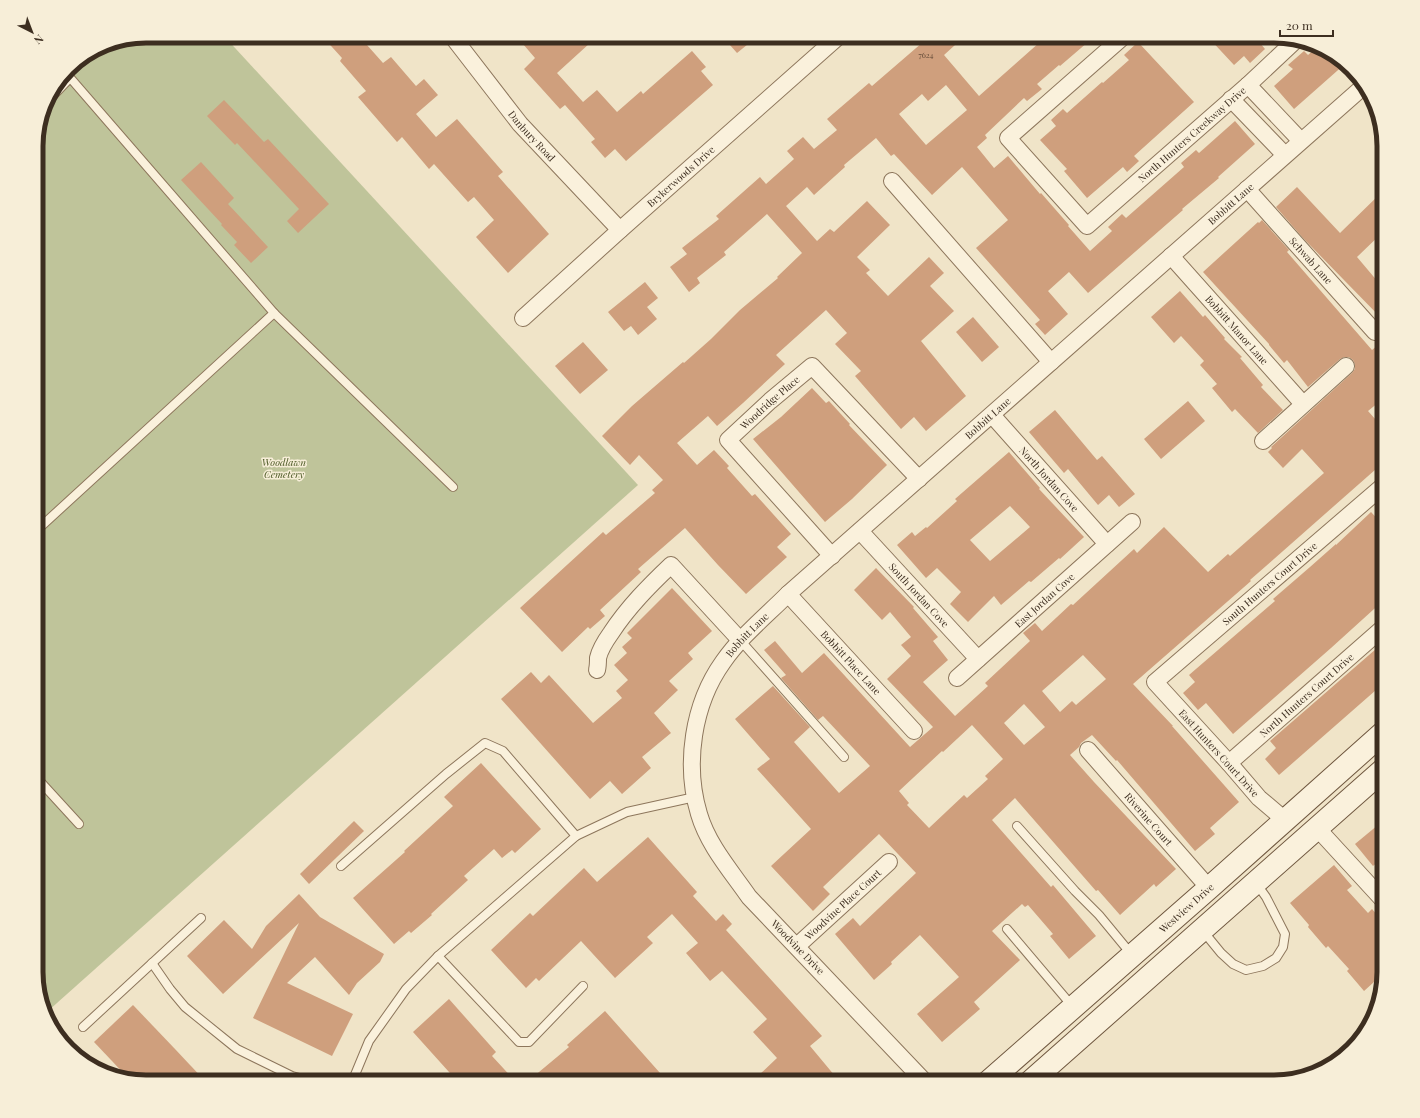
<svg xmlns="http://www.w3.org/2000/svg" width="1420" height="1118" font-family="'Playfair Display',serif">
<rect width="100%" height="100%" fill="#f0e4c8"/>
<path fill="#bfc49a" d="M146,36h78l414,449 -590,526 -4,-5 -8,-27v-840l11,-41 26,-34 31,-20z"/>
<g fill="#cf9f7d" fill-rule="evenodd">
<path d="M322,36h37l24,27 8,-6 25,29 8,-7 14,16 -22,19 20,23 21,-18 46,53 -5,4 51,58 -41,39 -32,-36 18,-17 -20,-23 -6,5 -34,-38 -5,5 -27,-32 -5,5 -39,-45 8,-6 -26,-30 2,-3z"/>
<path d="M532,36h52l6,7 -33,30 26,29 14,-12 20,22 24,-21 2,3 49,-43 14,16 -5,4 12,14 -87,76 -11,-12 -10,9 -14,-16 4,-3 -30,-34 -5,4 -36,-40 11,-11 -12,-14z"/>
<path d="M722,36h36l-21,17z"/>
<path d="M930,36h35l-21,19 35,41 61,-54 -5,-6h60l-35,30 -1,-1 -22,19 5,5 -15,12 -3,-3 -39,37 2,3 -10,9 17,21 14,-12 32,38 1,-1 28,32 -1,1 22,25 22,-20 -4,-4 14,-13 4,4 58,-51 -3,-4 15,-13 3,3 36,-32 20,23 -37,33 1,1 -37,31 1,1 -95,83 -19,-21 -21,19 20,23 -23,21 -10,-11 5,-4 -64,-72 32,-28 -46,-53 -30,28 -38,-41 -3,2 -15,-18 -32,27 1,2 -31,28 -7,-8 -21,19 31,35 13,-12 4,3 33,-31 23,24 -33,32 13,13 -4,3 22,23 41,-39 15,16 -14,13 24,25 -33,30 45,55 -40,35 -12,-14 -13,12 -46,-53 6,-5 -26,-27 12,-11 -21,-23 -50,45 9,9 -42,39 -26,23 -9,-10 -31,27 20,22 17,-15 15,16 -2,2 25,28 3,-2 36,40 -14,13 10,10 -41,37 -28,-29 -33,-37 -47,41 3,3 -41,38 5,6 -15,13 -2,-2 -26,25 -42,-44 83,-76 3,3 49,-42 -3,-3 11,-10 -24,-25 -9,10 -28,-29 30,-30 51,-44 1,1 27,-24 29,-29 38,-32 -1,-1 25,-24 -35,-39 -43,38 2,3 -29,23 3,5 -11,9 -19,-25 17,-13 -5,-6 37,-29 -3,-3 44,-39 6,7 28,-25 -7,-8 16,-14 11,12 23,-19 -10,-11 42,-36 3,3zM946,85l21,25 -41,35 -27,-31 23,-20 6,7z"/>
<path d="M1207,36h61l-8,7 5,6 -15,14 -6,-7 -10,9z"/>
<path d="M1138,42l56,60 -60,54 5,5 -12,11 -4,-5 -36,31 -23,-27 3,-2 -27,-29 16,-14 -5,-6 12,-11 4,4 35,-31 1,1 26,-23 -5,-5z"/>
<path d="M1318,46l28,17 -52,46 -20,-23 19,-17 -5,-4 16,-14 4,4z"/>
<path d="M224,100l40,42 4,-3 61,65 -31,29 -11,-12 12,-12 -62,-66 -2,2 -28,-29z"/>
<path d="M201,162l33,36 -6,6 40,43 -17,16 -17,-18 3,-3 -16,-17 1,-1 -41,-44z"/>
<path d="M1297,187l43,46 44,-43v41l-27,26 27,32v32l-81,-83 -27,-31z"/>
<path d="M1262,220l27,30 -2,2 85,98 12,-10v58l-16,13 16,18v33l-134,118 1,1 -118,103 40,42h-1l67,76 -29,26 5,6 -20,17 -78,-91 -1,1 -24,-26 -11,8 -2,4 -9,8 24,27 82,87 -20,18 -2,-3 -34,31 -22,-25 -2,1 -81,-93 -23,22 59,67 2,-2 43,51 -27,23 -19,-23 3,-2 -25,-29 -3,2 -3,-3 -30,27 28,29 -46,42 6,7 -38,33 -25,-28 42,-37 -39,-42 -29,27 1,2 -18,16 -39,-46 18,-16 7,8 56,-53 -37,-39 -56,53 7,7 -17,17 -42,-45 40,-37 -54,-60 13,-10 -35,-40 38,-33 37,41 -16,15 45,51 31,-27 -47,-50 -5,4 -37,-42 5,-3 -22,-25 11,-9 27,32 22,-20 86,94 23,-20 -46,-48 24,-23 -10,-11 10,-8 -21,-25 -8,8 -28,-30 22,-22 38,39 -1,1 25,29 -5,4 15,19 -25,22 32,34 33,-30 -3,-3 45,-42 -7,-8 12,-10 7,8 29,-27 2,1 61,-56 3,4 27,-26 44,45 20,-18 2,2 94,-83 -22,-24 -19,19 -15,-16 4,-4 -1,-1 81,-74 3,-4v-5l-2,-4 -4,-3h-5l-4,2 -32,28 -21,-27 -3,3 -15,-18v-1l-66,-72 55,-50 1,1zM1083,655l23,24 -30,26 -4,-4 -12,11 -18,-21zM1024,704l21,23 -21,18 -20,-22zM972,725l31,34 -18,17 3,3 -21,19 -3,-3 -35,33 -22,-23 2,-2 -10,-12 43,-40 1,1z"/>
<path d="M645,282l13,16 -11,9 10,12 -19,16 -7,-9 -7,5 -16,-19z"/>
<path d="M1180,291l23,26 2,-2 20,23 -1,1 18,18 -2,1 23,27 -2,2 22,23 -25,23 -23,-24 -3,3 -20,-24 5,-4 -17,-19 4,-4 -23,-25 -7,7 -23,-26z"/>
<path d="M973,317l26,30 -17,15 -26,-30z"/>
<path d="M583,342l25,28 -28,24 -25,-28z"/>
<path d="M812,388l14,15 3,-2 21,23 -1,1 38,40 -35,34 -27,23 -72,-83 28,-22z"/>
<path d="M1188,401l17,20 -44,38 -17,-20z"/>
<path d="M1055,410l42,50 5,-4 33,38 -16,13 -10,-12 -11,10 -30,-36 -4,4 -35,-41z"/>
<path d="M1009,452l31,36 -1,1 45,48 -24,22 -1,-1 -28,24 -2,-1 -28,24 -7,-9 -26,26 -18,-18 11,-12 -24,-24 -11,10 -29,-33 15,-13 3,4 11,-9 1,1 30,-27 -2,-2zM1010,506l20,21 -40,34 -20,-21z"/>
<path d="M1371,512l13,14v74l-53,48 -98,86 -27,-31 -8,7 -15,-17 12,-11 -6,-7 86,-74 -2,-2 37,-32 26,-23v1z"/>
<path d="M672,588l40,43 -24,22 5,6 -24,22 9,9 -24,23 17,20 -29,24 9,11 -29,26 -12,-13 -20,18 -89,-100 30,-27 10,11 8,-8 44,48 29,-25 -6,-7 12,-11 -14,-15 13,-12 -5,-6 10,-9 -5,-5z"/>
<path d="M1384,642v41l-105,92 -14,-16 11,-11 -6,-7z"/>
<path d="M481,763l60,66 -26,24 -3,-3 -10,8 -8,-9 -30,27 4,4 -37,34 1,1 -21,18 -2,-2 -15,13 -41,-46 52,-46 -1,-1 49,-45 -9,-9z"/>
<path d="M1384,820v37l-11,9 -18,-22z"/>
<path d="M354,821l10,10 -55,53 -9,-10z"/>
<path d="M648,837l49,55 -4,4 23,25 7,-7 9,10 -6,6 96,106 -12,10 30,36h-74l-7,-7 18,-17 -24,-26 14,-13 -45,-48 -12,10 -24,-28 12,-10 -26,-29 -25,23 6,6 -38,35 -34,-37 -42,40 -3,-3 -10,10 -35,-38 39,-37 3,3 51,-48 13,14z"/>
<path d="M1334,865l18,21 -5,4 21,23 4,-4 12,14v50l-20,18 -17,-20 2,-2 -21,-23 -2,2 -18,-21 1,-2 -19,-22z"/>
<path d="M299,894l21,23 64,37 -4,8 -23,21 -8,12 -34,-38 -28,26 66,31 -21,42 -79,-38 46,-95 -76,71 -36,-38 37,-36 28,29 14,-23z"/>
<path d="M449,999l47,53 -4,4 24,26h-58l-45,-50z"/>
<path d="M133,1005l42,44 31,33h-60l-17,-3 -35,-37z"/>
<path d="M605,1011l63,71h-141l42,-35 -2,-2z"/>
</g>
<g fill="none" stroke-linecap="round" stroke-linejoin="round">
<g stroke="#8d765c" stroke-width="10">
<g id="service">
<path d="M66,73l208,240 179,174"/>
<path d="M46,103l24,-25"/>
<path d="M36,531l238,-218"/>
<path d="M740,640l104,117"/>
<path d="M36,777l43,47"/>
<path d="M1017,826l58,65 24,24 33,40"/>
<path d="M341,866l105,-92 39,-31 18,8 73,85"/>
<path d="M1007,929l66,78"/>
<path d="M1203,931l18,22 12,11 13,6 17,-4 13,-8 7,-11 2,-13 -19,-37 -10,-14"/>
<path d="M438,956l81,86h10l54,-56"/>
<path d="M152,963l18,26 15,18 52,42 55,27 22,6"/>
<path d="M83,1027l118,-109"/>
<path d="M352,1082l17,-41 37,-52 32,-33 138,-120 51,-24 68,-15"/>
</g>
</g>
<g stroke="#8d765c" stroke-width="18">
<g id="minor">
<path id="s1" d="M452,36l68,88 100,106"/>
<path id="s2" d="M1124,36l-116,102 79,88 161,-141 48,-45"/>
<path d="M1248,85l53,56"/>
<path d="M1231,99l54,56"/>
<path d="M892,181l159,181"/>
<path id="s3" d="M1247,189l128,143"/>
<path id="s4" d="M1171,256l132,148"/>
<path id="s5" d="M523,318l97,-88 219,-194"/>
<path id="s6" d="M992,415l115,129"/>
<path d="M1263,441l83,-75"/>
<path id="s7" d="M860,531l118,128"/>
<path id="s8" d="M832,556l-104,-116 42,-39 42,-35 107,113"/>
<path id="s9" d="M788,594l126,137"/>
<path d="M597,670c1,-4 1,-8 1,-12 2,-9 8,-18 13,-25 17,-26 38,-47 60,-68l69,75"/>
<path id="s10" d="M957,678l175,-156"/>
<path id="s11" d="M1088,750l121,138"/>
<path id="s12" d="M1229,763l155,-136"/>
<path id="s13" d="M1285,820l-26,-22 -30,-35 -74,-81 229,-197"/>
<path d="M1317,828l67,73"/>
<path id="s14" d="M797,946l92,-84"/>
<path id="s15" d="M925,1082l-176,-185c-18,-26 -41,-52 -50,-83 -15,-50 -6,-110 24,-152 18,-26 43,-46 65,-68l576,-508"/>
</g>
</g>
<g stroke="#6f573f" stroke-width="24">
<g id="secondary">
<path id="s16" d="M988,1082l221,-194 175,-156"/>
<path d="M1030,1082l354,-313"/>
</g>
</g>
<use href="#service" stroke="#faf1dc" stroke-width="8"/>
<use href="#minor" stroke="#faf1dc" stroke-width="16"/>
<use href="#secondary" stroke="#faf1dc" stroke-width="22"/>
</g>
<g text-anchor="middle" stroke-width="3" stroke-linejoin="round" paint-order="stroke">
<g font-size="8" fill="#624a37">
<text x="926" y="58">7624</text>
</g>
<g font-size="10" fill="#3d2e20" stroke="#f7eed8">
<text dy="4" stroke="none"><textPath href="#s2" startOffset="412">North Hunters Creekway Drive</textPath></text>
<text dy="4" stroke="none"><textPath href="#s1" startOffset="128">Danbury Road</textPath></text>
<text dy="4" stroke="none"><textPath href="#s5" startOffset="212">Brykerwoods Drive</textPath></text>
<text dy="4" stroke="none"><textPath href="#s15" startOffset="1196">Bobbitt Lane</textPath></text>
<text dy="4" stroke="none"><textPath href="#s3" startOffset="96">Schwab Lane</textPath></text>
<text dy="4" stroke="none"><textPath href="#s4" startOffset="99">Bobbitt Manor Lane</textPath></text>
<text dy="4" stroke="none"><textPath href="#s8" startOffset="212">Woodridge Place</textPath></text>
<text dy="4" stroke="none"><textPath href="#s15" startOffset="872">Bobbitt Lane</textPath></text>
<text dy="4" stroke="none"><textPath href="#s6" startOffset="86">North Jordan Cove</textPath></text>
<text dy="4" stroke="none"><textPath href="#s13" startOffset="341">South Hunters Court Drive</textPath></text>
<text dy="4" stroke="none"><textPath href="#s7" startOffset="87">South Jordan Cove</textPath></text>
<text dy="4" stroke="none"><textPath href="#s10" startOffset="117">East Jordan Cove</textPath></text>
<text dy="4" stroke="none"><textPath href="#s15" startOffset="548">Bobbitt Lane</textPath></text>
<text dy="4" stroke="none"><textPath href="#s9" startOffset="93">Bobbitt Place Lane</textPath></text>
<text dy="4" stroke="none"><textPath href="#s12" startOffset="103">North Hunters Court Drive</textPath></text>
<text transform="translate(1219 753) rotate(48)" y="4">East Hunters Court Drive</text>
<text dy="4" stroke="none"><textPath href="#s11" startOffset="92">Riverine Court</textPath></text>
<text dy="4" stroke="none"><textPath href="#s14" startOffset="62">Woodvine Place Court</textPath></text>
<text dy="4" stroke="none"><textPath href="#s16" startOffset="264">Westview Drive</textPath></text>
<text transform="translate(798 947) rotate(46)" y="4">Woodvine Drive</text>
</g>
<g font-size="10" font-style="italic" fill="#4d5a26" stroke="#f7eed8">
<text x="284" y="466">Woodlawn<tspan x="284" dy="12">Cemetery</tspan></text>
</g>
</g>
<path d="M0 0H1420V1118H0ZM146 43H1274A103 103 0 0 1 1377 146V972A103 103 0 0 1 1274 1075H146A103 103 0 0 1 43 972V146A103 103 0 0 1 146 43Z" fill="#f7eed8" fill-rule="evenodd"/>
<path fill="none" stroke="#3d2e20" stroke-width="5" d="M146 43H1274A103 103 0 0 1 1377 146V972A103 103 0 0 1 1274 1075H146A103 103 0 0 1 43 972V146A103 103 0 0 1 146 43Z"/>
<g transform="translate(32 32) rotate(138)" stroke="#f7eed8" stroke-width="3" paint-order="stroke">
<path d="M0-3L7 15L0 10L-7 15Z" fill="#3d2e20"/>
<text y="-6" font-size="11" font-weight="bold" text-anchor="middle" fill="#3d2e20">N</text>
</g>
<path d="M1280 30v6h53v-6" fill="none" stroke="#3d2e20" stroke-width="2"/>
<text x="1286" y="30" font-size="12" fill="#3d2e20" stroke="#f7eed8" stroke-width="3" paint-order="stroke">20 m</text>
</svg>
